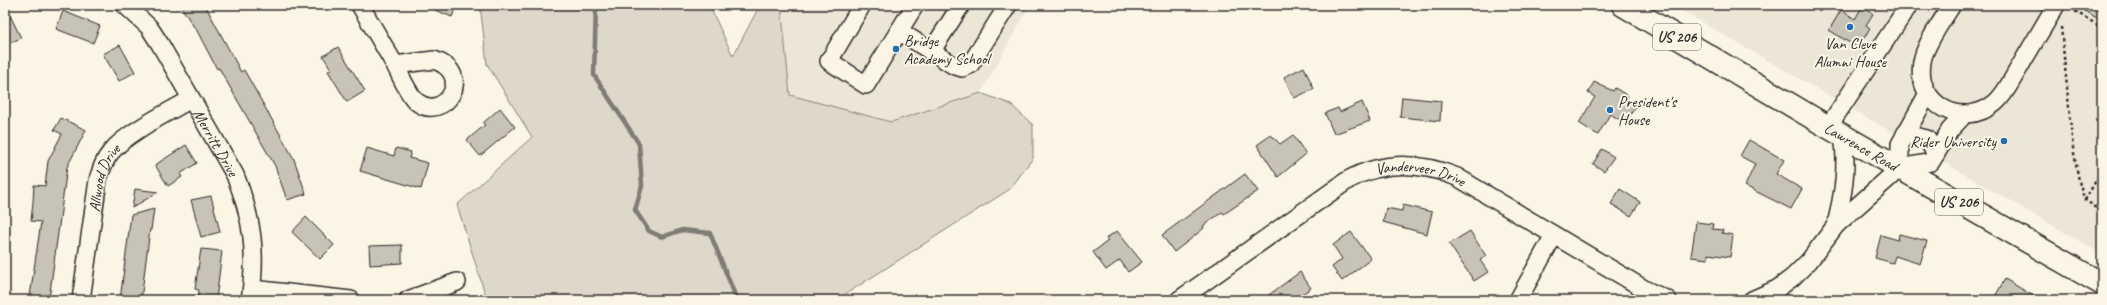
<svg xmlns="http://www.w3.org/2000/svg" width="2107" height="305" font-family="Caveat,sans-serif">
<rect width="100%" height="100%" fill="#fcf5e5"/>
<filter id="ink" filterUnits="userSpaceOnUse"><feTurbulence type="fractalNoise" baseFrequency=".025" numOctaves="2"/><feDisplacementMap in="SourceGraphic" scale="8" xChannelSelector="R" yChannelSelector="G"/><feConvolveMatrix kernelMatrix="1 2 1 2 8 2 1 2 1" color-interpolation-filters="sRGB"/></filter>
<g filter="url(#ink)">
<g fill="#ece6d7">
<path d="M781,5h249l-49,88 -90,29 -101,-27z"/>
<path d="M1672,5h430v249l-392,-227z"/>
</g>
<path fill="#ded8ca" stroke="#84827a" d="M480,5h229l24,51 27,-51h21l9,90 101,27 90,-29 29,11 23,21v33l-23,31 -166,106v5h-357l-30,-95 75,-68 -45,-73z"/>
<g fill="none" stroke-linecap="round" stroke-linejoin="round">
<path stroke="#7d7b74" stroke-width="4.5" d="M596,5l-2,70 45,69 3,42 -7,24 14,21 13,6 20,-7 28,3 27,67"/>
</g>
<g fill="#c8c3b7" stroke="#2b2b2b">
<path d="M5,5l16,33 -16,7z"/>
<path d="M180,5h25l36,67 3,-2 50,89 12,35 -19,6 -12,-34 -56,-98 -2,1 -22,-42h-1z"/>
<path d="M423,5h34l-5,12z"/>
<path d="M2075,5h27v16z"/>
<path d="M1862,7l11,7 -7,11 4,3 -12,20 -29,-18 12,-20 14,9z"/>
<path d="M63,11l37,15 -7,17 -37,-14z"/>
<path d="M120,45l15,27 -16,9 -16,-27z"/>
<path d="M338,47l27,44 -18,11 -19,-31 3,-2 -8,-13z"/>
<path d="M1304,67l10,22 -20,9 -10,-21z"/>
<path d="M1594,82l19,9 2,-3 13,8 -2,4 10,6 -11,17 -15,-9 -12,21 -19,-12 16,-26 -7,-4z"/>
<path d="M1402,97l39,4 -1,20 -40,-4z"/>
<path d="M1362,102l8,19 -36,13 -9,-21 13,-5 2,4z"/>
<path d="M500,108l15,19 -35,29 -13,-16 18,-15 -2,-2z"/>
<path d="M61,118l25,12 -19,37 -18,132 -19,-3 11,-74 -10,-1 2,-19 1,-17 11,1 3,-25 14,-27 -8,-4z"/>
<path d="M1271,135l9,9 13,-9 13,19 -28,23 -21,-32z"/>
<path d="M1749,140l35,20 -8,14 26,15 -11,20 -46,-23 10,-22 -15,-8z"/>
<path d="M186,145l11,18 -17,11 2,3 -14,9 -13,-21z"/>
<path d="M367,148l27,8 2,-8 15,4 -2,6 19,5 -7,26 -61,-18z"/>
<path d="M1602,149l12,8 -10,14 -11,-7z"/>
<path d="M1245,174l13,17 -34,23 -2,-2 -19,14 1,2 -12,10 -18,14 -12,-17z"/>
<path d="M135,189l23,3 -26,16z"/>
<path d="M1620,189l20,13 -9,14 -20,-12z"/>
<path d="M211,196l9,36 -19,5 -10,-37z"/>
<path d="M1403,205l29,7 -5,22 -44,-12 3,-14 16,3z"/>
<path d="M154,209l-3,21 -1,-1 -9,71h-21l11,-85z"/>
<path d="M306,217l28,28 -14,14 -28,-27z"/>
<path d="M1696,222l17,2 -1,5 11,1 -1,3 11,2 -3,22 -22,-3v5l-17,-2z"/>
<path d="M1117,231l25,31 -14,10 -8,-12 -14,10 -13,-18 15,-11 -2,-3z"/>
<path d="M1470,231l16,25 -6,4 8,12 -14,9 -25,-37z"/>
<path d="M1351,232l20,27 -29,22 -10,-14 10,-8 -9,-14z"/>
<path d="M1899,234l28,7 -7,23 -25,-8 -2,7 -18,-5 6,-23 17,5z"/>
<path d="M402,245v18l-32,2 -1,-19z"/>
<path d="M201,249l21,2 -6,49h-18l1,-10 -4,-1z"/>
<path d="M1300,272l11,16 -9,6 4,6h-44z"/>
<path d="M2005,279l35,21h-47z"/>
</g>
<g fill="none" stroke-linecap="round" stroke-linejoin="round">
<g stroke="#2b2b2b" stroke-width="20">
<g id="minor">
<path id="s1" d="M125,5l24,22 11,17 75,131c18,44 22,79 15,125"/>
<path d="M360,5l35,60"/>
<path d="M862,5l-33,56 37,24 33,-54"/>
<path d="M915,5l-16,26 54,34 9,3 8,-3 38,-60"/>
<path d="M1952,5c-9,14 -28,41 -30,57 -7,42 40,68 73,41 10,-8 17,-24 24,-35 12,-21 25,-42 37,-63"/>
<path d="M931,52l30,-47"/>
<path d="M434,60c42,14 10,63 -17,42 -8,-6 -17,-28 -22,-37z"/>
<path d="M1828,127l81,-122"/>
<path d="M1905,134l22,5 9,15"/>
<path d="M1900,168l31,-6 19,-32 15,-16"/>
<path d="M1900,168v-24l27,-49"/>
<path d="M1836,225c7,-30 12,-58 7,-89"/>
<path d="M252,289l99,11"/>
<path id="s2" d="M81,300l17,-120c3,-10 6,-20 13,-28 15,-19 58,-40 80,-53"/>
<path d="M408,300l49,-18"/>
<path id="s3" d="M1179,300l169,-120c36,-20 72,-18 109,-3l189,113 22,10"/>
<path d="M1518,300l36,-65"/>
<path d="M1752,300l25,-11 16,-12 16,-16 27,-36 64,-57"/>
</g>
</g>
<g stroke="#2b2b2b" stroke-width="25">
<g id="major">
<path id="s4" d="M1623,5l205,122 274,157"/>
</g>
</g>
<g stroke="#2b2b2b" stroke-width="2.5" stroke-dasharray="3 3" stroke-linecap="butt">
<path d="M2070,8l32,20"/>
<path d="M2061,27l12,121 7,38 5,14 17,12"/>
<path d="M2085,200l17,-30"/>
</g>
<use href="#minor" stroke="#fcf5e5" stroke-width="17"/>
<use href="#major" stroke="#fcf5e5" stroke-width="22"/>
</g>
</g>
<g fill="#1f6fb2" stroke="#fcf5e5" stroke-width="1.5">
<circle cx="1850" cy="27" r="4"/>
<circle cx="896" cy="49" r="4"/>
<circle cx="1610" cy="110" r="4"/>
<circle cx="2004" cy="141" r="4"/>
</g>
<g text-anchor="middle" stroke-width="4" stroke-linejoin="round" paint-order="stroke">
<g fill="#fcf5e5" stroke="#6a6863" stroke-width="1">
<rect x="1653" y="24" width="48" height="26" rx="3"/>
<rect x="1935" y="189" width="48" height="26" rx="3"/>
</g>
<g font-size="15" font-weight="bold" fill="#2b2b2b">
<text x="1677" y="42">US 206</text>
<text x="1959" y="207">US 206</text>
</g>
<g font-size="16" fill="#2b2b2b" stroke="#fcf5e5" text-anchor="start">
<text x="904" y="46">Bridge<tspan x="904" dy="18">Academy School</tspan></text>
<text x="1850" y="49" text-anchor="middle">Van Cleve<tspan x="1850" dy="18">Alumni House</tspan></text>
<text x="1618" y="107">President's<tspan x="1618" dy="18">House</tspan></text>
<text x="1996" y="147" text-anchor="end">Rider University</text>
</g>
<g font-size="16" fill="#2b2b2b" stroke="#fcf5e5">
<text dy="6" stroke="none"><textPath href="#s1" startOffset="166">Merritt Drive</textPath></text>
<text dy="6" stroke="none"><textPath href="#s4" startOffset="277">Lawrence Road</textPath></text>
<text dy="6" stroke="none"><textPath href="#s3" startOffset="283">Vanderveer Drive</textPath></text>
<text dy="6" stroke="none"><textPath href="#s2" startOffset="125">Allwood Drive</textPath></text>
</g>
</g>
<rect width="2107" height="305" fill="none" stroke="#fcf5e5" stroke-width="20"/>
<rect x="10" y="10" width="2087" height="285" fill="none" stroke="#2b2b2b" stroke-width="1.5" filter="url(#ink)"/>
</svg>
